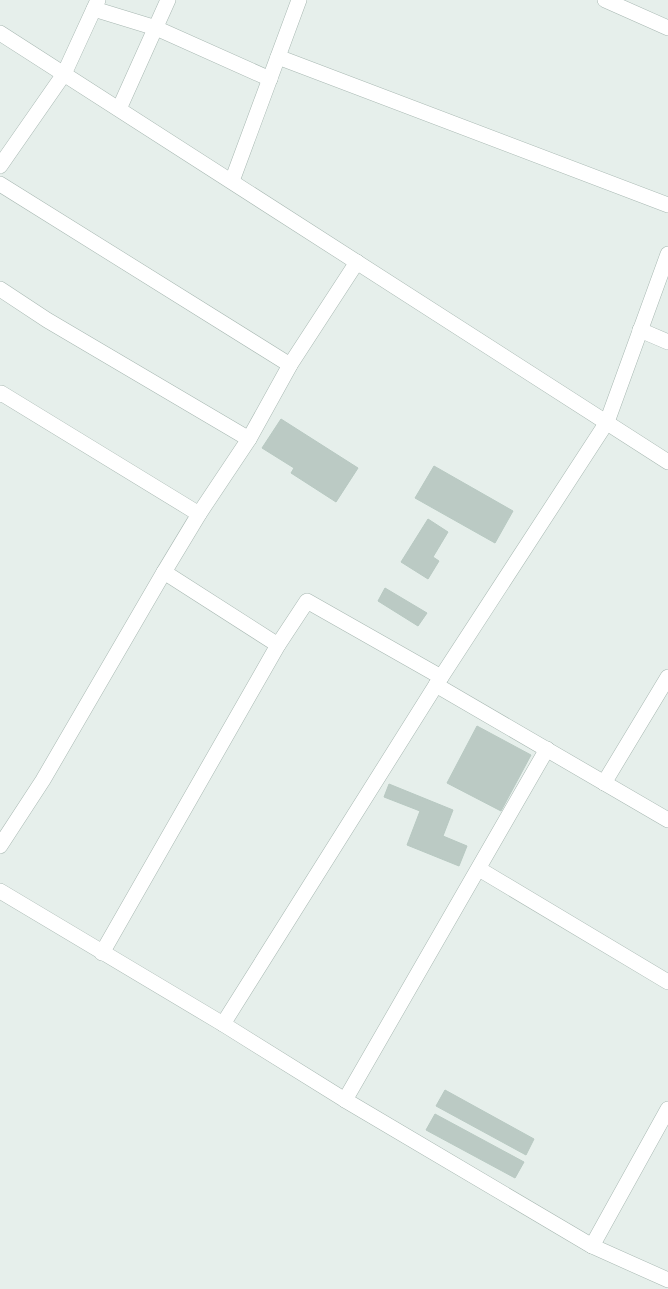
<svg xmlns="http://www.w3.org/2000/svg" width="668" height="1289" font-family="'Golos Text',sans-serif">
<rect width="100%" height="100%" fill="#e6efeb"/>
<g fill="#bbcac4" stroke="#b8c9c2">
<path d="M281,419l77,49 -22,34 -45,-29 3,-5 -32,-20z"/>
<path d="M434,466l79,45 -18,32 -80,-45z"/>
<path d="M428,519l20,13 -15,25 6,4 -11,18 -27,-17z"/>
<path d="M385,588l42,25 -9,13 -40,-25z"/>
<path d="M477,726l54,29 -30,56 -54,-28z"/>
<path d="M389,784l64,26 -10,26 24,10 -8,20 -52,-21 13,-34 -36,-14z"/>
<path d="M445,1090l89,49 -8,16 -90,-49z"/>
<path d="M435,1114l89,48 -9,16 -89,-48z"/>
</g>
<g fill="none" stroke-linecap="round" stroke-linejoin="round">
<g stroke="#a8b8b2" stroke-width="16">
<g id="street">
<path d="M605,0l63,28"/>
<path d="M94,9l62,19 114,51"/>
<path d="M0,33l668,429"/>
<path d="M278,57l390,148"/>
<path d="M119,109l49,-109"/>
<path d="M0,166l64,-92 34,-74"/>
<path d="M232,181l67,-181"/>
<path d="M0,184l290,181"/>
<path d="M0,289l47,31 202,119"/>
<path d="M640,330l28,12"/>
<path d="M0,395l1,-2 198,121 50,-75 41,-74 67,-103"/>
<path d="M164,572l35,-58"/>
<path d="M436,685l232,135"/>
<path d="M604,783l64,-106"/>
<path d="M0,846l43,-66 121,-208 114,73"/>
<path d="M479,869l189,113"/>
<path d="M0,891l223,133 122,76 247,146 76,34"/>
<path d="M102,953l176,-308 29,-44 134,76"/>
<path d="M223,1024l213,-339 171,-263 61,-168"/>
<path d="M345,1100l202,-351"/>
<path d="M592,1246l76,-137"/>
</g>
</g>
<use href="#street" stroke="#fff" stroke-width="15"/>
</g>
</svg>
